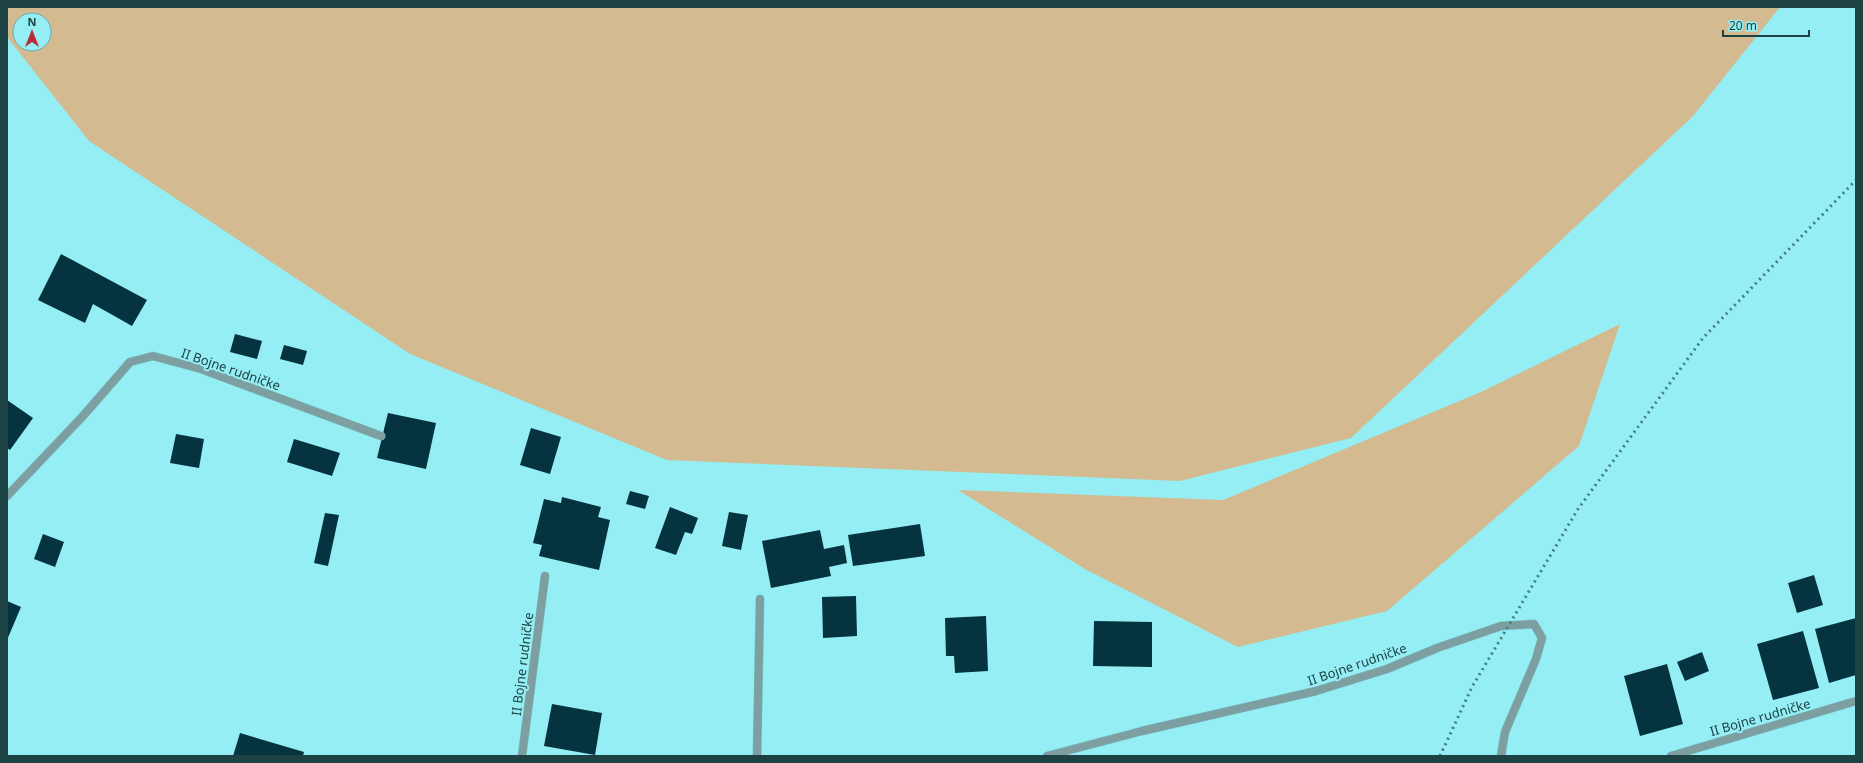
<svg xmlns="http://www.w3.org/2000/svg" width="1863" height="763" font-family="'Noto Sans',sans-serif">
<rect width="100%" height="100%" fill="#95eef3"/>
<g fill="#d3ba90" fill-rule="evenodd">
<path d="M7,7h1773l-87,109 -342,322 -171,43 -513,-21 -257,-106 -321,-213 -82,-104zM20,20h24v24h-24z"/>
<path d="M1620,324l-41,122 -192,165 -149,36 -153,-78 -127,-79 265,10 258,-108z"/>
</g>
<g fill="#05333f">
<path d="M61,254l86,46 -15,26 -39,-22 -8,19 -47,-23z"/>
<path d="M235,334l27,7 -5,18 -27,-7z"/>
<path d="M284,345l23,6 -4,14 -23,-6z"/>
<path d="M7,400l26,18 -23,32 -3,-2z"/>
<path d="M388,413l48,10 -10,46 -49,-11z"/>
<path d="M531,428l30,9 -11,37 -30,-9z"/>
<path d="M176,434l28,5 -5,29 -29,-5z"/>
<path d="M294,439l46,14 -8,23 -45,-14z"/>
<path d="M630,491l19,5 -4,13 -19,-5z"/>
<path d="M562,497l39,10 -3,10 12,3 -11,50 -60,-14 3,-11 -9,-2 11,-44 17,4z"/>
<path d="M670,507l28,11 -6,16 -7,-2 -9,23 -21,-7z"/>
<path d="M729,512l19,3 -7,35 -19,-4z"/>
<path d="M325,513l14,2 -11,51 -14,-3z"/>
<path d="M920,524l5,32 -72,10 -5,-31z"/>
<path d="M820,530l4,19 20,-4 3,18 -18,4 2,9 -60,12 -9,-47z"/>
<path d="M43,534l21,8 -9,25 -21,-8z"/>
<path d="M1814,575l9,30 -26,8 -9,-30z"/>
<path d="M856,596l1,40 -34,2 -1,-41z"/>
<path d="M7,601l14,6 -14,33z"/>
<path d="M986,616l2,55 -33,2 -1,-17h-8l-1,-38z"/>
<path d="M1856,618v57l-27,8 -14,-54z"/>
<path d="M1094,621l58,1v45l-59,-1z"/>
<path d="M1803,631l16,57 -46,12 -16,-56z"/>
<path d="M1702,652l7,19 -24,10 -8,-19z"/>
<path d="M1667,664l16,60 -43,12 -16,-60z"/>
<path d="M552,704l50,9 -7,42 -51,-9z"/>
<path d="M240,733l64,19 -1,4h-70z"/>
</g>
<g fill="none" stroke-linecap="round" stroke-linejoin="round">
<g stroke="#7ac8cc" stroke-width="9">
<g id="street">
<path d="M7,496l76,-80 47,-54 23,-6 48,13 180,67"/>
<path d="M522,756l23,-180"/>
<path d="M757,756l3,-157"/>
<path d="M1047,756l95,-25 174,-40 71,-22 50,-21 64,-22 33,-2 8,14 -6,21 -31,73 -4,24"/>
<path d="M1671,756l185,-55"/>
</g>
</g>
<use href="#street" stroke="#7d9fa1" stroke-width="8"/>
<path stroke="#457c7f" stroke-width="3" stroke-dasharray="2 4" stroke-linecap="butt" d="M1440,756l32,-69 106,-178 125,-171 153,-158"/>
</g>
<g text-anchor="middle" stroke-width="4" stroke-linejoin="round" paint-order="stroke">
<g font-size="13" fill="#1c4244" stroke="#95eef3">
<text transform="translate(231 369) rotate(19)" y="5">II Bojne rudničke</text>
<text transform="translate(522 664) rotate(-83)" y="5">II Bojne rudničke</text>
<text transform="translate(1357 664) rotate(-19)" y="5">II Bojne rudničke</text>
<text transform="translate(1760 717) rotate(-16)" y="5">II Bojne rudničke</text>
</g>
</g>
<rect width="1863" height="763" fill="none" stroke="#1c4244" stroke-width="16"/>
<g transform="translate(32 32)"><circle r="19" fill="#95eef3" stroke="#65a9ad"/>
<path d="M0-3L7 15L0 10L-7 15Z" fill="#bb2a3b"/>
<text y="-6" font-size="11" font-weight="bold" text-anchor="middle" fill="#1c4244">N</text>
</g>
<path d="M1723 30v6h86v-6" fill="none" stroke="#1c4244" stroke-width="2"/>
<text x="1729" y="30" font-size="12" fill="#1c4244" stroke="#95eef3" stroke-width="3" paint-order="stroke">20 m</text>
</svg>
